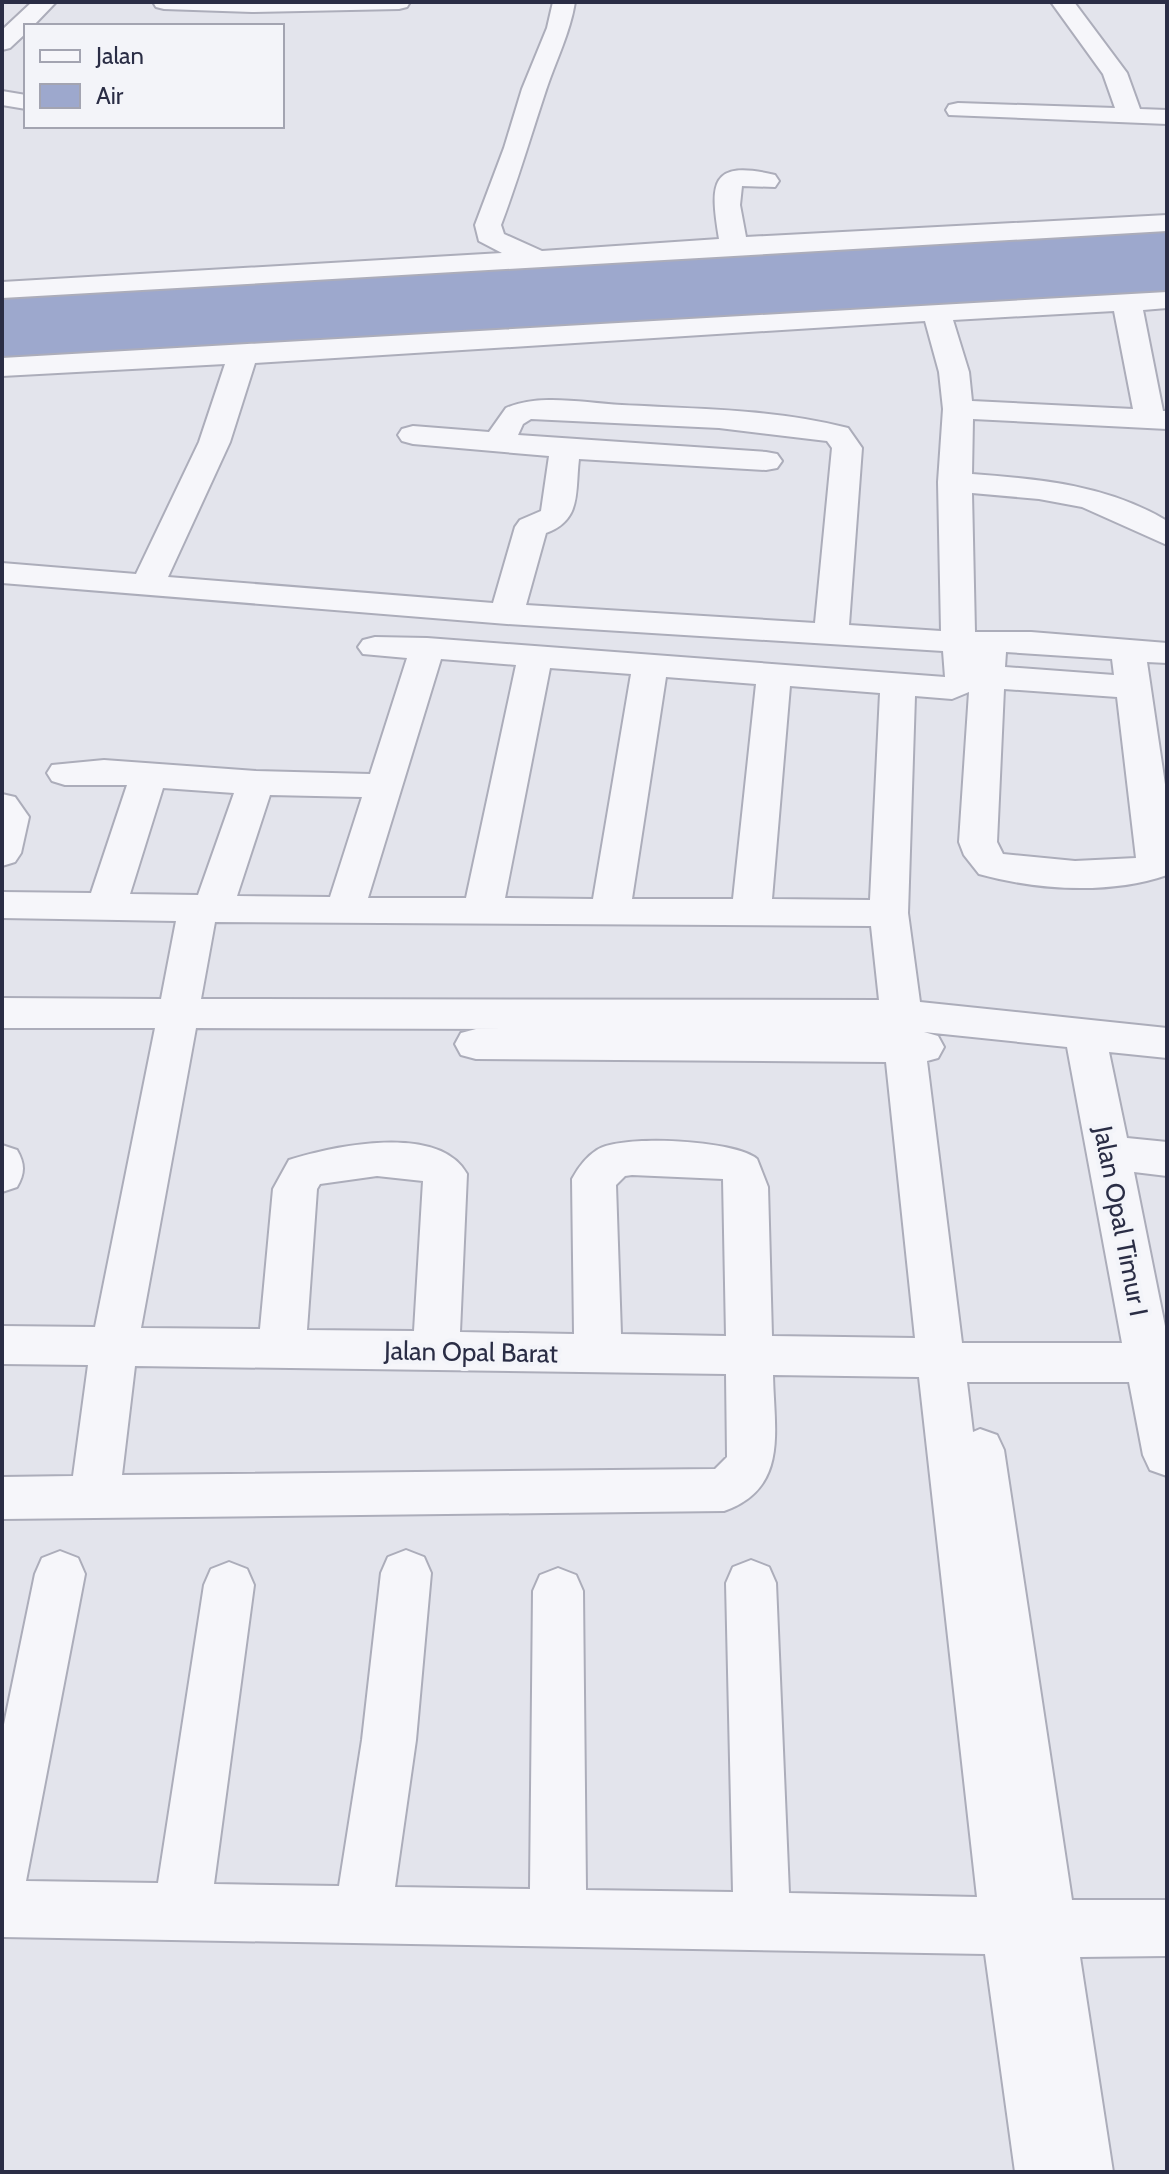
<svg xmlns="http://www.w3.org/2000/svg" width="1169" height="2174" font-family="Cabin,sans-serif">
<rect width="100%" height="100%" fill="#e3e4ec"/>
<path fill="#9da8cd" d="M1167,223v78l-1165,66v-77z"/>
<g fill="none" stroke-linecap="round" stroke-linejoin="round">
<g stroke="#acadba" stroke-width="4">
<g id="minor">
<path d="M32,2h24l-23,24h-7v7l-16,15 -8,2v-20z"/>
<path d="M153,2h257l-3,5 -8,2 -147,3 -88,-3 -8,-2z"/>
<path d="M553,2h22c-5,31 -19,58 -29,88 -15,45 -28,90 -45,135l3,9 38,17 177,-12c-9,-55 -10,-80 56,-64l4,6 -4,6 -33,-1 -2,19 6,32 421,-22v16l-1165,67v-16l500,-29 -23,-12 -4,-16 29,-77 18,-59 25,-61z"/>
<path d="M1051,2h23l53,71 13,36 27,1v14l-218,-9 -3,-5 3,-5 9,-2 157,5 -12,-34z"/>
<path d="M2,91l24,4v14l-24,-4z"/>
<path d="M1167,292v16l-24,2 20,101h4v18l-194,-10 -1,55c68,5 136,11 195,47v24l-85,-38 -43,-8 -67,-6 3,139h56l136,11v20l-20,-1 20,136v77c-58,20 -130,15 -188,-1l-15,-19 -5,-13 10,-150 -17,7 -37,-3 -7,217 12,89 247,26v30l-58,-6 18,86 40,4v34l-33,-4 33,164v140l-17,-6 -7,-15 -14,-73h-162l6,50 7,-3 17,6 7,15 68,450h95v56l-87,1 33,215h-98l-30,-218 -983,-17v-203l33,-160 7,-16 18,-7 18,7 7,16 -59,307 132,2 46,-298 7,-16 18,-7 18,7 7,16 -40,299 125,2 23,-146 19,-167 7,-16 18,-7 18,7 7,16 -15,167 -21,147 135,2 3,-298 7,-16 18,-7 18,7 7,16 3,299 147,2 -7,-309 7,-16 18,-7 18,7 7,16 13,310 188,4 -58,-520 -146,-2c1,56 16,113 -49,136l-722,8v-42l71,-1 15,-111 -86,-1v-38l93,1 60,-299h-153v-30l159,1 15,-78 -174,-3v-26l89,1 36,-108h-62l-13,-4 -5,-8 5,-8 52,-5 152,11 114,3 37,-116 -44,-4 -5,-7 5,-7 12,-3 52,1 518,39 -2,-26 -436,-27 -505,-41v-20l134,11 63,-132 26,-78 -223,12v-18zM1114,311l19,98 -161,-8 -3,-29 -16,-52zM925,321l14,51 4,37 -5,73 3,149 -92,-6 13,-177 -14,-20c-73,-19 -151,-19 -226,-23 -37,-2 -82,-12 -116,3l-17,24 -76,-6 -11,3 -4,6 4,6 11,3 136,12 -8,55 -21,9 -5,7 -22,76 -325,-26 62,-135 25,-79zM531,419l188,9 108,13 5,7 -17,175 -289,-18 20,-72c36,-13 29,-41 33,-74l187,11 11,-2 5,-7 -5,-7 -11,-2 -248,-17 5,-11zM1006,652l106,7 2,16 -109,-8zM441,659l75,6 -50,233h-98zM550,668l81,6 -38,225 -88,-1zM666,677l90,7 -23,215h-101zM790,686l90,7 -10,207 -98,-1zM1004,689l113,8 19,161 -61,3 -72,-7 -6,-12zM163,788l71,5 -36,102 -68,-1zM270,795l92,2 -32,100 -93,-1zM215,922l656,4 8,74 -678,-1zM196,1028l686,2 -406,-1 -15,4 -6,11 6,11 15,4 410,3 29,276 -143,-2 -4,-149 -11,-28c-22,-19 -136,-25 -160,-9 -11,7 -19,18 -25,29l2,155 -114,-2 7,-158c-28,-51 -134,-28 -178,-14l-16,29 -13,140 -119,-1zM924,1032l143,15 55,296h-160l-35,-282 11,-3 6,-11 -6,-11zM632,1175l91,4 3,157 -105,-2 -5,-149 9,-9zM377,1176l46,5 -9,150 -107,-1 10,-141 3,-5zM135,1366l591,8 1,83 -12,12 -593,6z"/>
<path d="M2,794l13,3 14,20 -8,36 -6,9 -13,4z"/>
<path d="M2,1145l15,5c8,14 8,23 0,37l-15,5z"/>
</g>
</g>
<use href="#minor" fill="#f6f6fa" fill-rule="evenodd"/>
</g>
<g text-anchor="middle" stroke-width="8" stroke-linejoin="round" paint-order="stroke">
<g font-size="26" fill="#2a2d45" stroke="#f3f4f9">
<text transform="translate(1121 1221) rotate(79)" y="9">Jalan Opal Timur I</text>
<text transform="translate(471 1352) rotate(1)" y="9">Jalan Opal Barat</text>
</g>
</g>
<rect width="1169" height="2174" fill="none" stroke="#2a2d45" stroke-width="8"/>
<rect x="24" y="24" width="260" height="104" fill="#f3f4f9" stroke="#a3a4b1" stroke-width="2"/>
<rect x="40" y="50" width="40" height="12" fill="#f6f6fa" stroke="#a3a4b1" stroke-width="2"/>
<text x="96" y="64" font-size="24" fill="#2a2d45">Jalan</text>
<rect x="40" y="84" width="40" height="24" fill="#9da8cd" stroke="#a3a4b1" stroke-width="2"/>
<text x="96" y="104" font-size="24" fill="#2a2d45">Air</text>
</svg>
